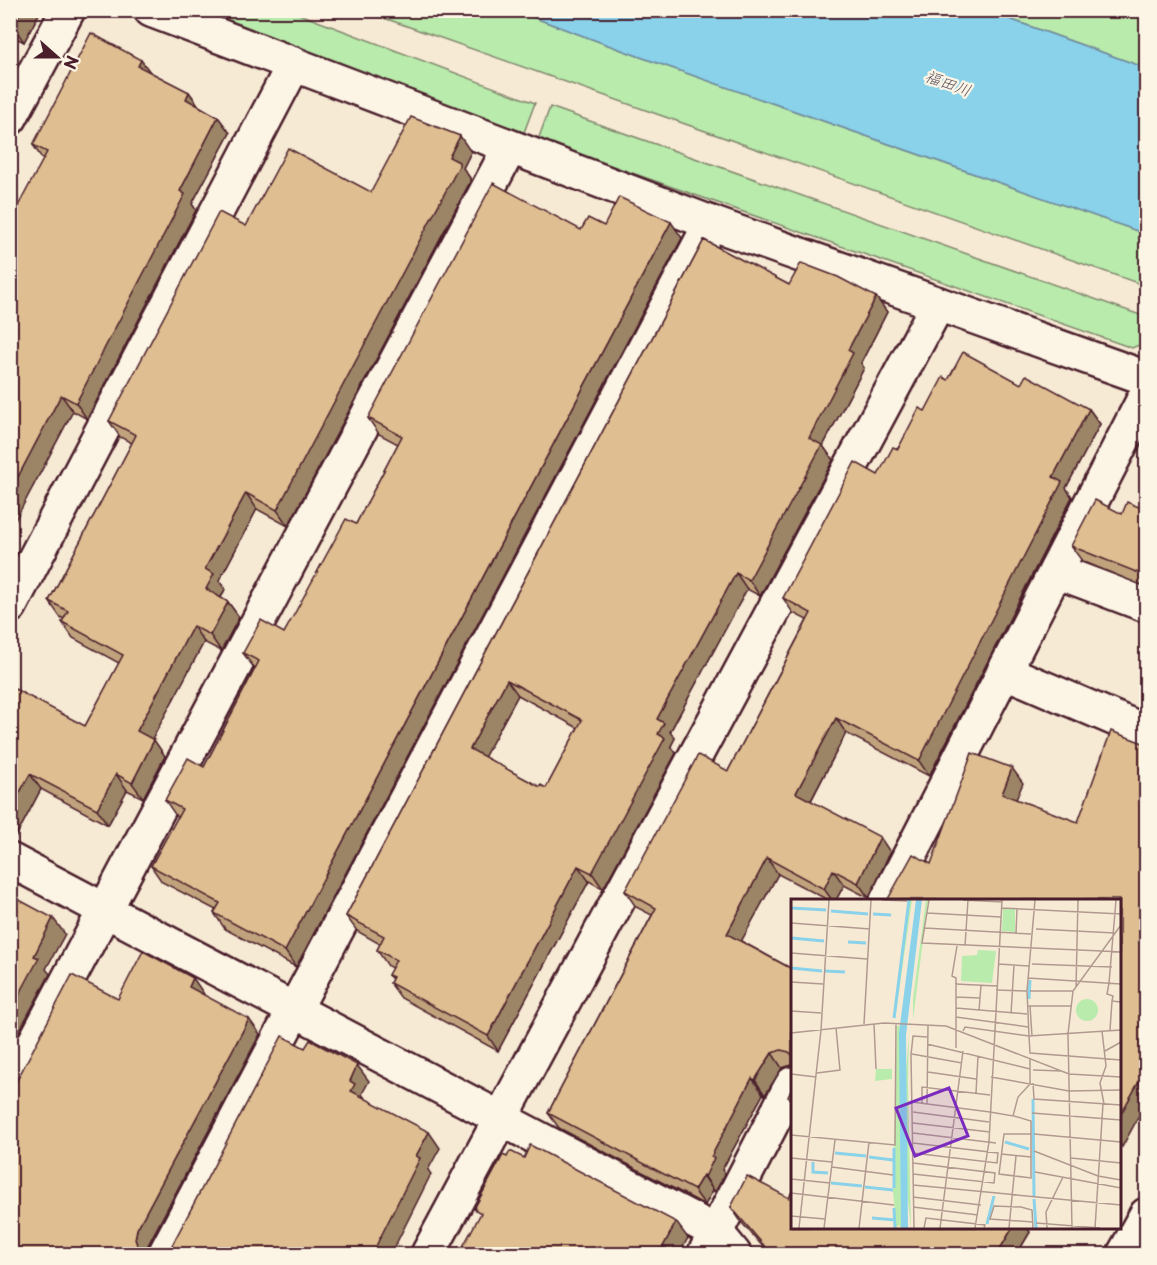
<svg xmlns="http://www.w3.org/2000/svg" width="1157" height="1265" font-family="'Playpen Sans','Klee One',sans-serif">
<rect width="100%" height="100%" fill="#f6ead4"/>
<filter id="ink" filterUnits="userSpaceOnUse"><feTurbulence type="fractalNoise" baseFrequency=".0167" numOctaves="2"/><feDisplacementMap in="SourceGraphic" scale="12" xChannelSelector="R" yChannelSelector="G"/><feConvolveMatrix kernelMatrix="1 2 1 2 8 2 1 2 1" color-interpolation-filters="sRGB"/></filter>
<g filter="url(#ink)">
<g fill="#b8ebac" stroke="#81856c" stroke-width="1.5">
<path d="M1137,10l9,4v54l-159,-57z"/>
<path d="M197,11h94l244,92 -12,32z"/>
<path d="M364,11h152l130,48 500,175v52z"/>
<path d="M550,107l596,210v25l-14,6 -594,-208z"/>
</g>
<path fill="#89d2ea" stroke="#708a9e" stroke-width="1.5" d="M516,11h471l159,57v166l-500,-175z"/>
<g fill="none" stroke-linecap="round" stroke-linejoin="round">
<g stroke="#4a1f2b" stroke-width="38">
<g id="street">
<path d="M151,10l560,213 435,155"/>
<path d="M10,118l58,-108"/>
<path d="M1056,571l90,34"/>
<path d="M10,606l284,-542"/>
<path d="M1004,671l142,61"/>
<path d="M10,860l706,372 18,22"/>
<path d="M887,900l259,-505"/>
<path d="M10,1089l500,-942"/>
<path d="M705,1253l87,-169"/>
<path d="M165,1254l546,-1031"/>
<path d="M428,1254l510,-950"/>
<path d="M1124,1254l22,-39"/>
</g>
</g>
<use href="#street" stroke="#fcf5e5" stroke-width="33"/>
</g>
<g fill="#c0a37d" stroke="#4a1f2b" stroke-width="1.5" fill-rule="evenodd">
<path d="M10,10h31l-17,32 -14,-7z"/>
<path d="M150,72l39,20 10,14 19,11 12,16 -38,71 4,6 -109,209 -14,-8 -41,77 11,-328 -10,-15z"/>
<path d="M471,152l-8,16 7,10v4l-182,344 -31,-17 -38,72 6,8 -4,9 7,4 11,15 -18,34 -17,-9 -52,97 13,17 -22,42 -16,-8 -19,35 -67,-36 -28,53h-3v-146l75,30 34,-63 -46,-25 -11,-16 2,-3 -4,-2 -11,-16 83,-158 -12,-6 -11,-16 137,-195 125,-34z"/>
<path d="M604,226l78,12 -386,729 -71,-38 -11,-16 2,-3 -54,-28 -11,-16 27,-49 -2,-1 -11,-16 39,-33 51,-98 -12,-16 41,-20 72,-109 42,-80 -19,-10 -11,-16 213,-188z"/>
<path d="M704,240l85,45 87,12 11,15 -26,51 3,5 -41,78 10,14 -73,136 -13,-7 -77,143 5,6 -4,8 5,7 -73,136 -14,-8 -91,170 -97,-53 -11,-15 2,-4 -4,-4 4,-7 -4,-2 -11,-16 3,-6 -23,-13 -11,-15zM518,695l60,33 -32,60 -6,-1 -56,-30z"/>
<path d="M948,380l73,4 68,25 11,15 -34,64 6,9 -143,279 -83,-43 -35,68 79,51 -21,46 -25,-13 -8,15h-8l-50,-26 -37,67 51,28v96l-10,3 -17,27 -2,-1 -41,76 3,4 -10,18 -2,-2 -8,15 -146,-77 -11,-15 104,-198 -16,-8 -11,-16 103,-120 79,-151 -14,-7 -10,-15 95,-123z"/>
<path d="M1146,510v77l-64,-26 -11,-15 51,-32z"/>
<path d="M789,1198l3,29h234l4,5 -13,22h-259l7,-5 -23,-26 -11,-16z"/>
</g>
<g fill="#9c8566" stroke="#4a1f2b" stroke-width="1.5">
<path d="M21,10h20l-17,32 -11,-16z"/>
<path d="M141,60l12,16 -15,-10z"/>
<path d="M189,92l11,16 -14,-9z"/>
<path d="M218,117l12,16 -38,71 4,6 -109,209 -11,-16 104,-212z"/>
<path d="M460,136l11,16 -8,16 7,10v4l-182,344 -11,-16 172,-353z"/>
<path d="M671,222l11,16 -386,729 -11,-16z"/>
<path d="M876,297l11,15 -26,51 3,5 -41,78 10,14 -73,136 -11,-16 60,-142 39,-88z"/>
<path d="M61,395l12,16 -63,119v-38z"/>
<path d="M1089,409l11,15 -34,64 6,9 -143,279 -10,-15 134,-284z"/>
<path d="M246,493l11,16 -38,72 6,8 -8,16 -11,-16 -1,-20z"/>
<path d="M736,573l11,16 -77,143 5,6 -4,8 5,7 -73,136 -11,-16 66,-139 -1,-15z"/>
<path d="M228,602l11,15 -18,34 -11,-16z"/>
<path d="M193,626l11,16 -56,105 -11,-16z"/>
<path d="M507,680l11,15 -38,70 -10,-16z"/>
<path d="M836,718l10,15 -39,75 -11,-15z"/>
<path d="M154,740l11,16 -22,42 -11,-15z"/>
<path d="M1012,768l11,15 -11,26 -10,-15z"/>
<path d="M30,774l11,15 -28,53 -3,-4v-28z"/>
<path d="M116,774l11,16 -19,35 -11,-16z"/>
<path d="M880,837l10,15 -21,46 -11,-15z"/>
<path d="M767,858l11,16 -41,75 -10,-15z"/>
<path d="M578,866l11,15 -91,170 -10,-15z"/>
<path d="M833,870l11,15 -8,15h-4l-8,-11z"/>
<path d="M53,918l12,16 -19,35 4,5 -40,74v-36l24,-56z"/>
<path d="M193,978l11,16 -4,8 -11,-15z"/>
<path d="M249,1019l11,15 -112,211 -1,9h-4l-5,-6 -3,-9 2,-10z"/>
<path d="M772,1053l10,15 -17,27 -10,-15z"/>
<path d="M357,1065l12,16 -7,13 4,6 -15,-9 -1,-10z"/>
<path d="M1146,1069v34l-24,44 -3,-4v-26z"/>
<path d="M752,1078l11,16 -41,76 3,4 -10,18 -10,-15 6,-20z"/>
<path d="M429,1132l11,16 -12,22 3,4 -40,80h-19l44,-98z"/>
<path d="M703,1175l10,15 -8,15 -11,-15z"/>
<path d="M676,1222l12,16 -9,16h-20z"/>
<path d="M1013,1227h13l4,5 -13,22h-20z"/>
</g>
<g fill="#dfbe91" stroke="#4a1f2b" stroke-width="1.5" fill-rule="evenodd">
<path d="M10,10h11l-8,16 -3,-1z"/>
<path d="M91,33l50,27 -3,6 51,26 -3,7 32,18 -38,74 5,3 -109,209 -15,-8 -51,97v-271l37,-69 -14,-7z"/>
<path d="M411,117l49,19 -11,21 10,5v4l-182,344 -31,-17 -41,76 9,5 -8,15 22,13 -18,33 -17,-9 -56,105 17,9 -22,43 -16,-9 -19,35 -67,-35 -20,36v-114l5,-7 70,37 38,-71 -61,-33 6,-11 -19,-10 87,-166 -27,-14 110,-209 27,14 42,-78 83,44z"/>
<path d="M493,183l88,47 7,-12 16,8 15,-29 52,25 -386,729 -71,-38 6,-10 -69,-37 31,-57 -17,-9 23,-42 16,9 55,-106 -16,-8 18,-33 23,13 62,-114 10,5 46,-88 -34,-18z"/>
<path d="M704,240l85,45 12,-22 37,14 38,20 -28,53 5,3 -44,85 13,7 -73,135 -13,-7 -79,146 7,4 -6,11 7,4 -73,135 -14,-7 -90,170 -98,-53 3,-6 -5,-2 8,-15 -19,-10 7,-14 -38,-20zM507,680l75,40 -36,68 -5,-3 -1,2 -70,-38z"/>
<path d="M963,352l58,32 5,-9 63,34 -36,68 9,5 -143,279 -83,-43 -40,75 84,44 -22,46 -25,-13 -9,19 -57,-31 -40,76 65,35v86l-3,-3 -8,-2 -9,3 -17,27 -3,-2 -41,79 3,1 -9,19 -2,-2 -9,15 -146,-77 108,-205 -31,-17 73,-136 30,16 83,-158 -28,-15 72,-136 23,13 15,-28 5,2 21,-41 6,3 18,-34 5,3z"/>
<path d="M1095,500l27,14 5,-12 19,8v66l-75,-30z"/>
<path d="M1111,731l32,12 3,-7v333l-27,48v-217h-227l-4,-1 25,-45 18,10 41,-111 40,15 -10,26 76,28z"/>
<path d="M10,895l43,23 -19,38 5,2 -29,54z"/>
<path d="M143,951l50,27 -4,9 60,32 -112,210 -2,10 3,9 7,6h-135v-167l6,-5 56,-107 46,24z"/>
<path d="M282,1036l23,12 5,-8 47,25 -7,16 5,3 -4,7 78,41 -13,24 4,2 -48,96h-210h2l7,-7z"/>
<path d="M792,1088v12l-4,-3z"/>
<path d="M530,1145l146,77 -17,32h-200l22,-41 -7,-4 29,-54 4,2 3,-6 14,7z"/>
<path d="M747,1176l42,22 3,-7v36h221l-16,27h-239l8,-6 -35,-41z"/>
</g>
</g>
<g text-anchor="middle" stroke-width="4.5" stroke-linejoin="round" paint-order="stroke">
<g font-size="16" font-style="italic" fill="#5d5564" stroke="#fcf5e5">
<text transform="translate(948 83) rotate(20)" y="6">福田川</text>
</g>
</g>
<g transform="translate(791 899)">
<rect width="330" height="330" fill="#f6ead4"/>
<path d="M118,1h3l-17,120 1,-22zM135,1h2l-15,120v-21zM212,10h12v23l-13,-1zM187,51l18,1 -4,32 -31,-2 1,-25 15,-1zM285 111a11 11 0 1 1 22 0a11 11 0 1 1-22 0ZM106,127h3l1,202 -2,-3 -3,3 -3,-37zM118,135l-1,48 3,146 -4,-36 -1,-120zM101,170v10l-17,2 1,-12z" fill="#b8ebac"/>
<path d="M125,1h6l-16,135 2,193h-7l-2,-195z" fill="#89d2ea"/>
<path fill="none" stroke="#89d2ea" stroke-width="3" d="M0,9l35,2M40,12l37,3M82,15l18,1M0,39l33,3M57,43l18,1M0,69l31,3M34,72l20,1M238,100l1,-19M103,119l15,-118M242,200l1,97M214,243l24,7M44,254l31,3M78,258l24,3M22,263v10l15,1M40,284l31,3M74,288l28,3M103,289v-40M243,300l2,29M103,309l1,20M81,319l23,2M196,325l7,-28"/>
<path fill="none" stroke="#b19990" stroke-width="1.5" d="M91,1l25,1M138,1l-7,43 180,8M172,1l39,2M211,9l119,6M136,14l74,4M0,24l79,6M134,29l106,6M245,30l79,4M225,34l1,-24M174,47l3,-46M311,52l19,1M0,54l76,6M207,65l31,2M241,65l80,3M237,79l93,6M0,83l32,2M318,84l7,-83M318,84l-2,11 6,2 -1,5M164,85l42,2M285,88l2,-87M205,91l31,1M239,92h43M165,98l24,1M236,107h44M239,107l2,30M165,109l71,6M0,112l30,2M188,112l2,-26M220,115l3,-49M165,118l72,10M73,125l7,-124M83,125l2,45M319,131l2,-29 9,1M172,132l2,-4 64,9 92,-6M311,132l4,35 -6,17 4,21M0,134l93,-10 62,3 123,48 52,3M238,137l-2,-45 8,-91M238,137l1,17 91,7M136,145l103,25M165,149v-70l-4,-2 5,-30M314,152l16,-9M121,155l50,9M239,159v25M242,171l29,1M137,173l48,7M26,174l23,-3 -4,-42M0,175l25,3M200,178l78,14 52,-1M242,184l1,16 87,6M185,194l2,-37M121,203l78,10M131,204v-16l68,8M136,205l1,-79M122,213l76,10M199,213l23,4 5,-19 13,-14M241,214l89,7M223,217l17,5v57l-32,-4 5,-40h27M122,224l77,9M122,234l83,10M243,235l87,8M0,236l104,10 1,-122M122,244l85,10 -1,10 -84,-10M243,252l64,25 23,4M210,255l30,3M0,259l41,4M280,259l50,5M122,264l82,10 -1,10 -81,-9M41,268l61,8M244,273l86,16M0,280l39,4M122,286l208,20M0,294l103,12M122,298l68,8M122,308l65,8M0,317l34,3M242,323l-43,-3 4,-13 27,1 11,3 1,18M245,324l64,5M8,329l22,-198 8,-130M33,329l11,-88M68,329l10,-86M123,329l-3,-173 2,-19 14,1M133,329l2,-10 59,7 -1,3M149,329l23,-177M184,329l14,-86 13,-242M218,329l7,-72M256,329l-1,-16 17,-35M281,329l-4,-194 5,-43 48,-66M304,329l8,-124"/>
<path fill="#7b2cbf" fill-opacity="0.15" stroke="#7b2cbf" stroke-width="3" d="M158,189l19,48 -53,20 -19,-48z"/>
<rect width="330" height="330" fill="none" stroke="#4a1f2b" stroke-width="3"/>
</g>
<rect width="1157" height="1265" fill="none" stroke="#fcf5e5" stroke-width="36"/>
<rect x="18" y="18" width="1121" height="1229" fill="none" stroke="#4a1f2b" stroke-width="2" filter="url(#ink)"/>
<g transform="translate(57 57) rotate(111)" stroke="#fcf5e5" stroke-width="4.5" paint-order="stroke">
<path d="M0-4.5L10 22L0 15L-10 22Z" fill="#4a1f2b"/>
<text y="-9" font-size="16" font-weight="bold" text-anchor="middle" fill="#4a1f2b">N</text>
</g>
</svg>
